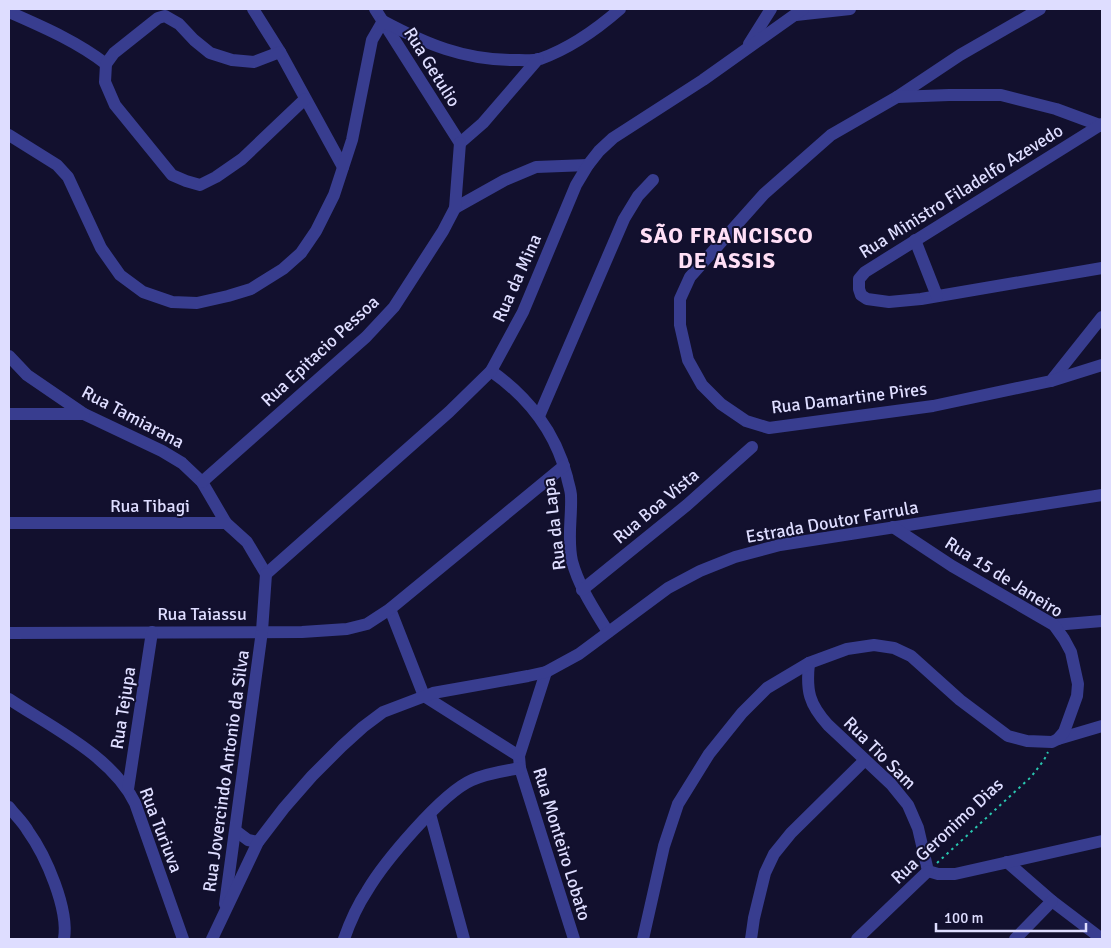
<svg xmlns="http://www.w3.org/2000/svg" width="1111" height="948" font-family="Signika,sans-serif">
<rect width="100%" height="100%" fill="#12102e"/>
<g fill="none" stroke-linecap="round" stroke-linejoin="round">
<path stroke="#29c7b0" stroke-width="2" stroke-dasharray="2.5 4" stroke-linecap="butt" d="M937,863l94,-86 13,-17 4,-8"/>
<g stroke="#383d8f" stroke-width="12">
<path d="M253,9l27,43 63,115"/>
<path d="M375,9l85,134"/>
<path d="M1040,9l-80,46 -63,42 -66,38 -67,59 -74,83 -10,22v26l8,35 14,25 19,19 25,17 23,7 164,-22 118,-25 51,-64"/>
<path d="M9,12c34,15 67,29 97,52"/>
<path d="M796,15l54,-6"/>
<path d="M749,44l22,-35"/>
<path d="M280,52l-26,10 -22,-2 -22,-7 -16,-13 -15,-16 -14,-8 -7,2 -44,35 -8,11 -1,18 10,23 57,70 14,6 14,4 16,-8 26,-18 63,-60"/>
<path d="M897,97l52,-2h52l55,14 46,17"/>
<path d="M1102,124l-237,148 -6,7v10l2,6 6,4 22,3 32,-3 181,-31"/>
<path d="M9,135l48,30 11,12 33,71 19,27 23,17 29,10 25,1 31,-7 23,-7 32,-20 18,-16 15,-22 18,-36 18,-55 20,-100 11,-19c43,23 81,39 130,39 8,0 19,1 27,-1 31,-11 56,-29 80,-50"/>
<path d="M460,143l23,-20 55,-64"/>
<path d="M455,208l50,-28 31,-13 52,-2"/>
<path d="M915,240l22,56"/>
<path d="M9,356l18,19 57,39 78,37 20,12 20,19 24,41"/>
<path d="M491,371c37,26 65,62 76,106 1,6 4,13 4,19 1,21 -4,43 1,65 7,26 22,48 36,71"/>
<path d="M1051,381l51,-16"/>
<path d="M9,414h75"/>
<path d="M539,416l85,-197 14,-23 15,-16"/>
<path d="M202,482l164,-145 28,-30 49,-76 12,-23 5,-65"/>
<path d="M9,523h217l21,19 19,32"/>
<path d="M266,574l183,-162 42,-41 32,-59 53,-127 12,-20 11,-14 14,-13 90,-58 100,-71"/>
<path d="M582,590l105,-85 65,-58"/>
<path d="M390,609l34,87 95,60"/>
<path d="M1054,625l48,-4"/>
<path d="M9,633l293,-1 45,-3 20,-5 23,-15 174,-143"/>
<path d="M809,663c-3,28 0,41 19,62l63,59 17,21 10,23 10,43"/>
<path d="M546,672l-27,84 1,12 54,171"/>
<path d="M9,699c42,28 103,57 126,104l48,136"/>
<path d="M1058,739l44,-13"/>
<path d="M128,789l24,-157"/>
<path d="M9,807c6,8 14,15 19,24 18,25 41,78 36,108"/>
<path d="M430,814l34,125"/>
<path d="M236,831l12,9 10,2"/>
<path d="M1007,862l45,39 50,38"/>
<path d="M928,871l10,3h17l147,-33"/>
<path d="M225,904l37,-273 4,-57"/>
<path d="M212,939l46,-97 26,-34 28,-32 30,-30 21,-19 20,-15 50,-19 95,-17 18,-4 33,-18 89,-66 32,-17 35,-14 45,-12 322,-50"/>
<path d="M344,939c6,-17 13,-33 23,-48 17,-29 75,-98 105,-111 15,-7 32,-9 48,-12"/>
<path d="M643,939l21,-93 14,-42 31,-50 33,-41 25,-25 42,-25 38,-14 27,-4 20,3 17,8 49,44 48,36 19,5 25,1 6,-3 6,-7 13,-36 1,-12 -7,-32 -7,-13 -10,-14 -102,-59 -59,-39"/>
<path d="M751,939l3,-21 11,-45 9,-19 17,-21 74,-73"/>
<path d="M857,939l71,-68"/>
<path d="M1015,939l37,-38"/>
</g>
</g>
<g text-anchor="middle" stroke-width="4" stroke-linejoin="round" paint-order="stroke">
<g font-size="18" fill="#deddff" stroke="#12102e">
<text transform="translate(432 67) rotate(58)" y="6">Rua Getulio</text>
<text transform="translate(961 191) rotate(-32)" y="6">Rua Ministro Filadelfo Azevedo</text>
<text transform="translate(517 278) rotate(-66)" y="6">Rua da Mina</text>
<text transform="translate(320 351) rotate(-43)" y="6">Rua Epitacio Pessoa</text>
<text transform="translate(849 398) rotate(-7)" y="6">Rua Damartine Pires</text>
<text transform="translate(133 417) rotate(28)" y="6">Rua Tamiarana</text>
<text x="150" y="512">Rua Tibagi</text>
<text transform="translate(656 506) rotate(-40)" y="6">Rua Boa Vista</text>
<text transform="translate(832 522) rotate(-10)" y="6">Estrada Doutor Farrula</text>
<text transform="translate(554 524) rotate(-97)" y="6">Rua da Lapa</text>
<text transform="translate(1004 577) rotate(32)" y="6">Rua 15 de Janeiro</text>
<text x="202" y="620">Rua Taiassu</text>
<text transform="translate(123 708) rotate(-81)" y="6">Rua Tejupa</text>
<text transform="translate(880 753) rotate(45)" y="6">Rua Tio Sam</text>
<text transform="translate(226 771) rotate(-82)" y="6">Rua Jovercindo Antonio da Silva</text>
<text transform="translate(161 830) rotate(69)" y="6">Rua Turiuva</text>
<text transform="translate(947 831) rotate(-43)" y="6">Rua Geronimo Dias</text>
<text transform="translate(562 844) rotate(73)" y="6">Rua Monteiro Lobato</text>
</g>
<g font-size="22" font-weight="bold" letter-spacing="1" fill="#ffdff6" stroke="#12102e">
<text x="727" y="243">SÃO FRANCISCO<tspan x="727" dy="25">DE ASSIS</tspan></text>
</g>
</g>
<rect width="1111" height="948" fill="none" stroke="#deddff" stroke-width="20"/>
<path d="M936 923v8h150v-8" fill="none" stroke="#deddff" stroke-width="2.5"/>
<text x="944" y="923" font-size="15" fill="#deddff" stroke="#12102e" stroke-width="4" paint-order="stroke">100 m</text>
</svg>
